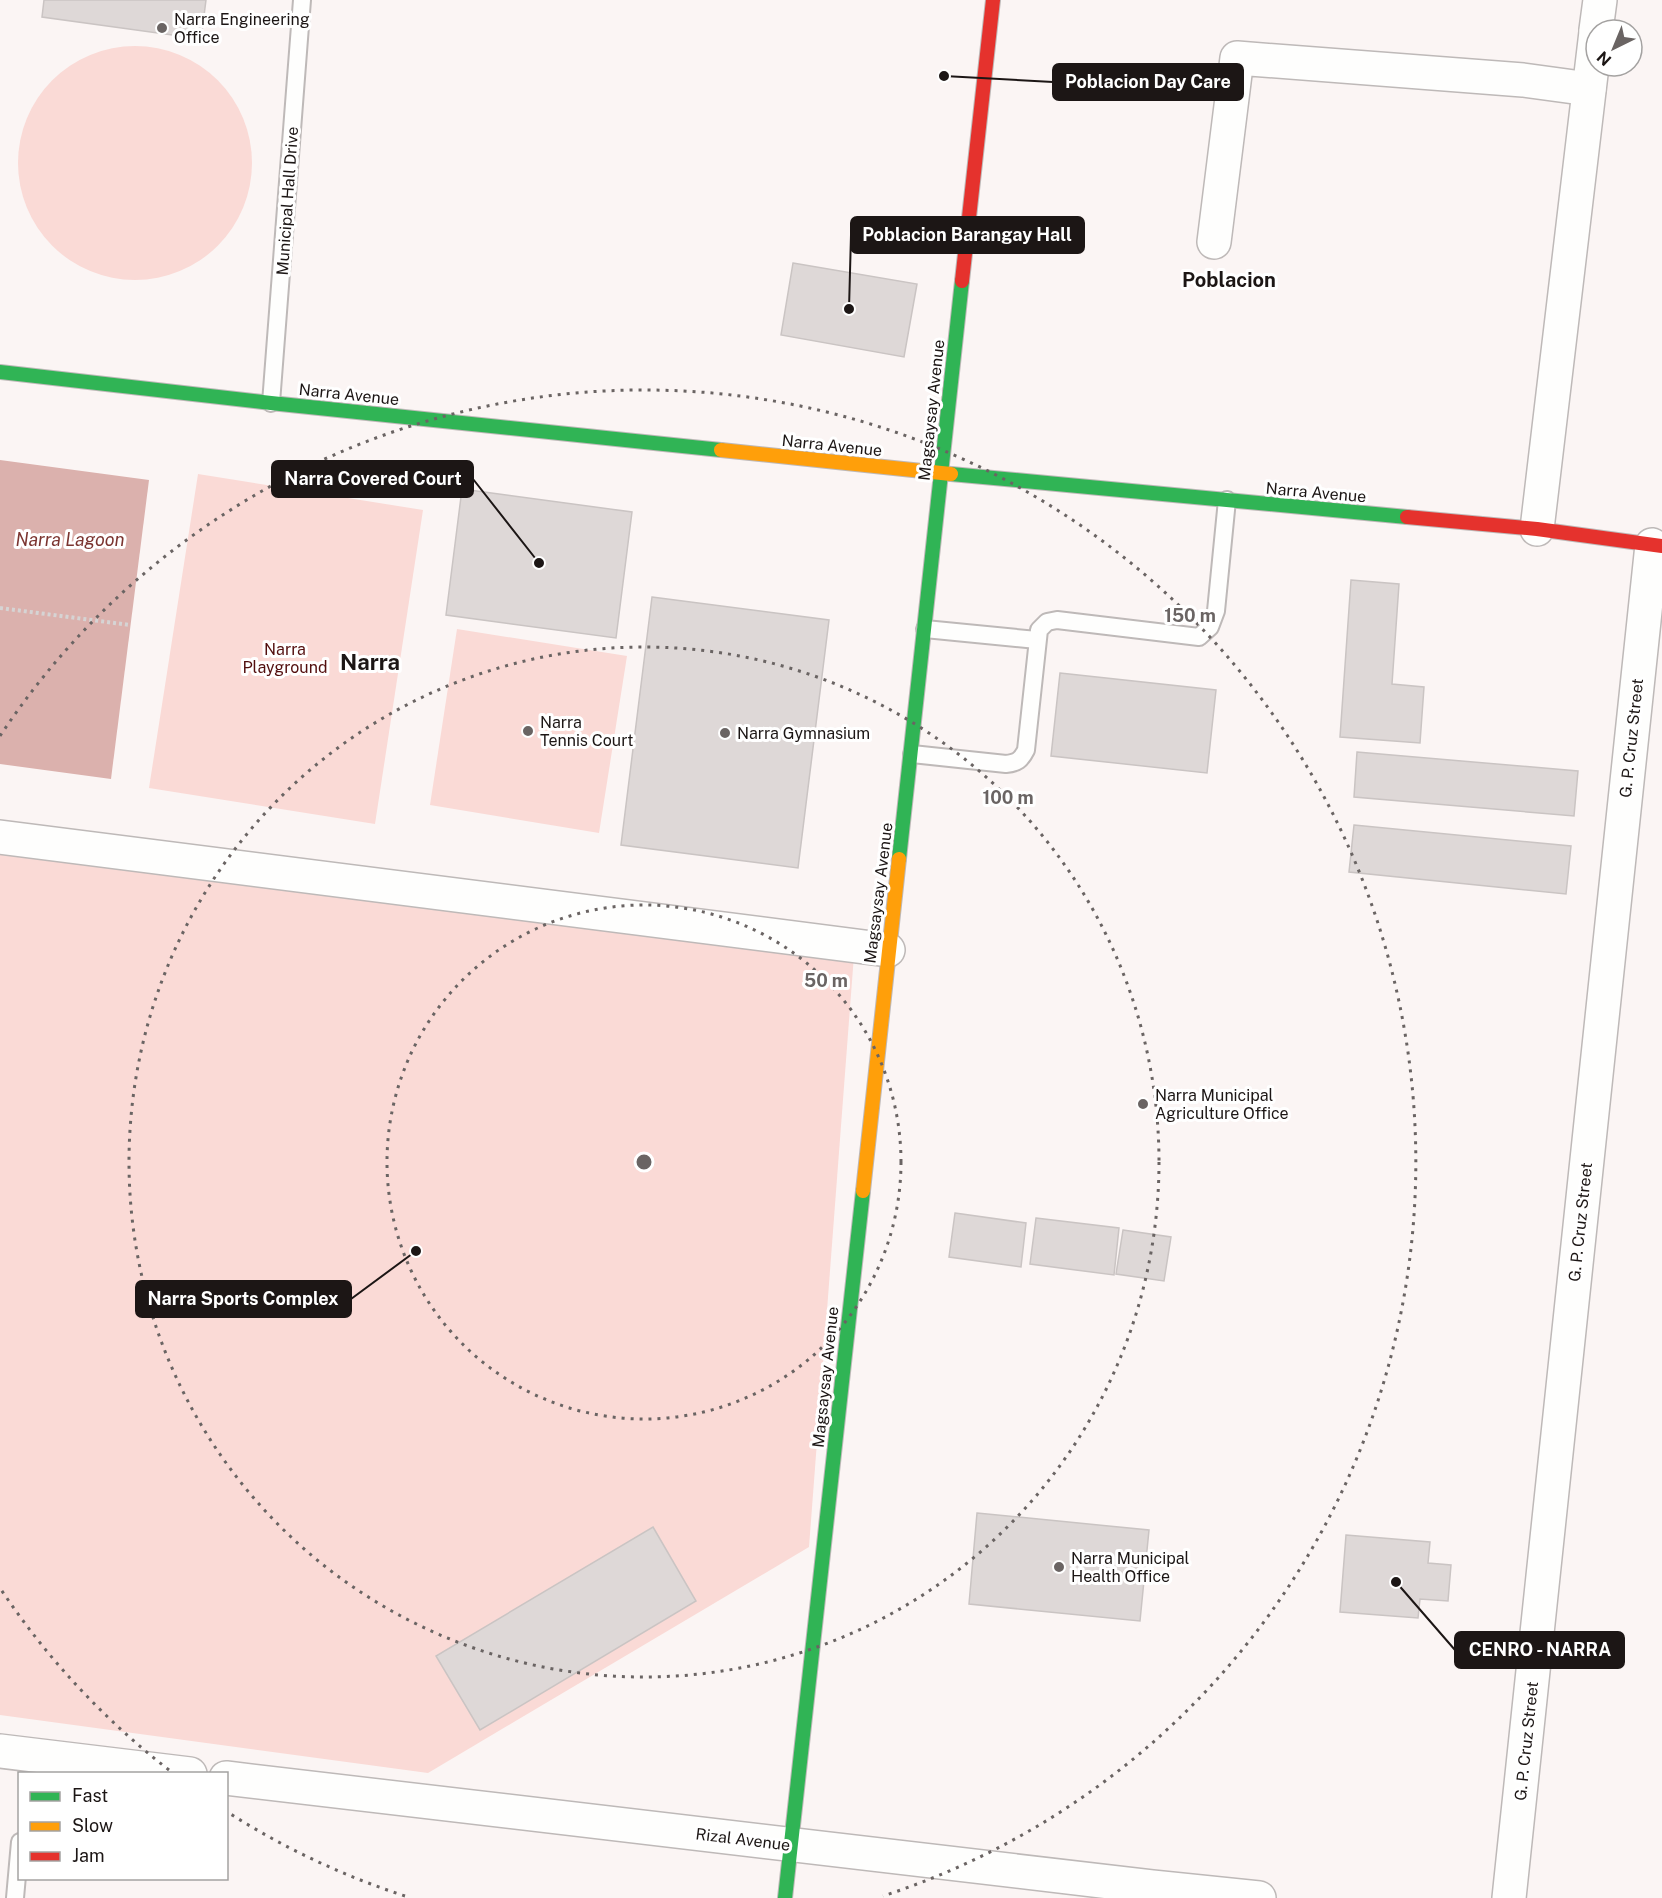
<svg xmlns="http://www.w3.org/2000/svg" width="1662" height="1898" font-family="'Public Sans',sans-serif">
<rect width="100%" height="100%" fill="#fbf5f4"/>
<g fill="#fadad6">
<circle cx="135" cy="163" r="117"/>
<path d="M198,474l225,36 -48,314 -226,-36z"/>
<path d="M457,629l170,27 -28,177 -169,-28z"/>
<path d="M0,846l854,109 -45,592 -381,226 -428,-58z"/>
</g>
<path fill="#dbb1ad" d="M0,460l149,20 -38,299 -111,-15z"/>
<g fill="#ded8d7" stroke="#cac4c3" stroke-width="1.5">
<path d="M44,0h162l-5,39 -159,-22z"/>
<path d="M793,263l124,21 -13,73 -123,-22z"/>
<path d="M462,489l170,23 -16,126 -170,-23z"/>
<path d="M1351,580l48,4 -7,100 32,3 -4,56 -80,-6z"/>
<path d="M652,597l177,23 -31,248 -177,-23z"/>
<path d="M1060,673l156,17 -9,83 -156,-17z"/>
<path d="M1357,752l221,19 -4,45 -220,-19z"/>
<path d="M1354,825l217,21 -5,48 -217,-22z"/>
<path d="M955,1213l71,10 -5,44 -72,-10z"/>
<path d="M1036,1218l83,10 -5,47 -84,-11z"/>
<path d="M1123,1230l48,7 -7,44 -48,-7z"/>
<path d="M977,1513l172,17 -9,91 -171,-17z"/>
<path d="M653,1527l43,74 -216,129 -44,-74z"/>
<path d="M1346,1535l84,7 -2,21 23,2 -3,36 -28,-2 -2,19 -78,-6z"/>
</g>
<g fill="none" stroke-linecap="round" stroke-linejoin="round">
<g stroke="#beb9b8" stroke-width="20">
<g id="lane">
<path d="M271,403l31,-403"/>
<path d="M925,629l112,11"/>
<path d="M912,754l94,10c11,-1 15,-4 20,-14l13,-120 8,-8 10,-2 142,17 11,-10 6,-16 11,-111"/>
<path d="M15,1898l5,-56"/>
</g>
</g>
<g stroke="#beb9b8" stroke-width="36">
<g id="street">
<path d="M1596,30l4,-30"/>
<path d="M1214,242l23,-184 286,22 66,9"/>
<path d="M1537,529l59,-497"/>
<path d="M0,837l888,113"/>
<path d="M0,1751l190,23"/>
<path d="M226,1778l926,109 107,11"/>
<path d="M1509,1898l143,-1353"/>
</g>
</g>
<g stroke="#beb9b8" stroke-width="16">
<g id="fast">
<path d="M0,372l271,31 450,47"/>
<path d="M951,474l456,43"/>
<path d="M899,859l63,-578"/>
<path d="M785,1898l78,-707"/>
</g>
</g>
<g stroke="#beb9b8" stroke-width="16">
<g id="slow">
<path d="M721,450l230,24"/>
<path d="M863,1191l36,-332"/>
</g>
</g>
<g stroke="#beb9b8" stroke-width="16">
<g id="jam">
<path d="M962,281l31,-281"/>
<path d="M1407,517l130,12 125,17"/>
</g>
</g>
<path stroke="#d6d4d4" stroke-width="4" stroke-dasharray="3 3" stroke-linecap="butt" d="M0,608l130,17"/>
<use href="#lane" stroke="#fefefd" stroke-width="16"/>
<use href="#street" stroke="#fefefd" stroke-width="33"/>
<use href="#fast" stroke="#30b455" stroke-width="14"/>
<use href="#slow" stroke="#ff9f0a" stroke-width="14"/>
<use href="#jam" stroke="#e5322d" stroke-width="14"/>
</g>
<g fill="none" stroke="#6a6463" stroke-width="3" stroke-dasharray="3 6">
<circle cx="644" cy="1162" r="257"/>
<circle cx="644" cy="1162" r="515"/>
<path d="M405 1896A772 772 0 0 1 229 1813M169 1770A772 772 0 0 1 0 1588M0 736A772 772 0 1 1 883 1896"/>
</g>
<g fill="#6a6463" stroke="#fff" stroke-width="2">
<circle cx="162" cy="28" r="6"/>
<circle cx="528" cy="731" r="6"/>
<circle cx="725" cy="733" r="6"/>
<circle cx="1143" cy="1104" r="6"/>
<circle cx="1059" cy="1567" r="6"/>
</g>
<g text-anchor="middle" stroke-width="6" stroke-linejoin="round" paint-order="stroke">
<g font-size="16" fill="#1c1615" stroke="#fff" text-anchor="start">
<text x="174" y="25">Narra Engineering<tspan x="174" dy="18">Office</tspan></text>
<text x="540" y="728">Narra<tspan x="540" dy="18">Tennis Court</tspan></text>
<text x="737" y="739">Narra Gymnasium</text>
<text x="1155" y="1101">Narra Municipal<tspan x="1155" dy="18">Agriculture Office</tspan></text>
<text x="1071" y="1564">Narra Municipal<tspan x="1071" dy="18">Health Office</tspan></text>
</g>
<g font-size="16" fill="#1c1615" stroke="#fff">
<text transform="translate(287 201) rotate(-86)" y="6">Municipal Hall Drive</text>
<text transform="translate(349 394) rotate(6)" y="6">Narra Avenue</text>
<text transform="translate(931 410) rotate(-84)" y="6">Magsaysay Avenue</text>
<text transform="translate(832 445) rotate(6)" y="6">Narra Avenue</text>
<text transform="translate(1316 492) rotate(5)" y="6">Narra Avenue</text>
<text transform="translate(1631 738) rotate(-84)" y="6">G. P. Cruz Street</text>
<text transform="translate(878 893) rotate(-83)" y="6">Magsaysay Avenue</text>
<text transform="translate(1580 1222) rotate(-84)" y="6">G. P. Cruz Street</text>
<text transform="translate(825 1377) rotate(-84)" y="6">Magsaysay Avenue</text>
<text transform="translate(1526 1741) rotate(-84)" y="6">G. P. Cruz Street</text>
<text transform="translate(743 1839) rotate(7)" y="6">Rizal Avenue</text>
</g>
<g font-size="16" fill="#520e0e" stroke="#fff">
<text x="285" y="655">Narra<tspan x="285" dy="18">Playground</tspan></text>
</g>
<g font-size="18" font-style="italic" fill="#7b3430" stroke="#fff">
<text x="70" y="546">Narra Lagoon</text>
</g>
<g font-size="20" font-weight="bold" fill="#1c1615" stroke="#fff">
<text x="1229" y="287">Poblacion</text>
</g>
<g font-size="22" font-weight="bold" fill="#1c1615" stroke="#fff">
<text x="370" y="670">Narra</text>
</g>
</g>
<circle cx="644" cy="1162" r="9" fill="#6a6463" stroke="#fff" stroke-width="3"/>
<g font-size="18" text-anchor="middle" font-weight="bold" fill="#6a6463" stroke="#fff" stroke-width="6" stroke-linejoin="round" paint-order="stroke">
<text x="1190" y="622">150 m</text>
<text x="1008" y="804">100 m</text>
<text x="826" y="987">50 m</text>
</g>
<path fill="none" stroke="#1c1615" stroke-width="2" d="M944 76L1053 82M849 309L851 235M539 563L473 479M416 1251L351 1299M1396 1582L1455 1650"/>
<g fill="#1c1615" stroke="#fff" stroke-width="2">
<circle cx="944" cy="76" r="6"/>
<circle cx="849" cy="309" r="6"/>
<circle cx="539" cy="563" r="6"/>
<circle cx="416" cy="1251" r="6"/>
<circle cx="1396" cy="1582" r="6"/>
</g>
<g fill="#1c1615" stroke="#1c1615" stroke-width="2">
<rect x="1053" y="64" width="190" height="36" rx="6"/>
<rect x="851" y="217" width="233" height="36" rx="6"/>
<rect x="272" y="461" width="201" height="36" rx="6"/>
<rect x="136" y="1281" width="215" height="36" rx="6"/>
<rect x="1455" y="1632" width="169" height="36" rx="6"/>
</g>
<g font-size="18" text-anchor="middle" font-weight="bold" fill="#fff">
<text x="1148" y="88">Poblacion Day Care</text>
<text x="967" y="241">Poblacion Barangay Hall</text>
<text x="373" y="485">Narra Covered Court</text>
<text x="243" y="1305">Narra Sports Complex</text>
<text x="1540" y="1656">CENRO - NARRA</text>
</g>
<rect x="18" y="1772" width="210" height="108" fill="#ffffff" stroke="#a4a2a1" stroke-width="1.5"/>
<rect x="30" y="1792" width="30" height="9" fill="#30b455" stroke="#a4a2a1" stroke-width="1.5"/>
<text x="72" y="1802" font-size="18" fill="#1c1615">Fast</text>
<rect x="30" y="1822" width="30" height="9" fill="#ff9f0a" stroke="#a4a2a1" stroke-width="1.5"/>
<text x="72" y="1832" font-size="18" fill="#1c1615">Slow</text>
<rect x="30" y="1852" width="30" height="9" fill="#e5322d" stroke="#a4a2a1" stroke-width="1.5"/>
<text x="72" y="1862" font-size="18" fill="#1c1615">Jam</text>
<g transform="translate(1614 48) rotate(223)"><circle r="28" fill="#ffffff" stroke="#a4a2a1" stroke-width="1.5"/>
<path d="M0-4.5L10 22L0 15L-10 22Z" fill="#6a6463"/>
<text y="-9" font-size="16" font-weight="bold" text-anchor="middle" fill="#1c1615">N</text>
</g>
</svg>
